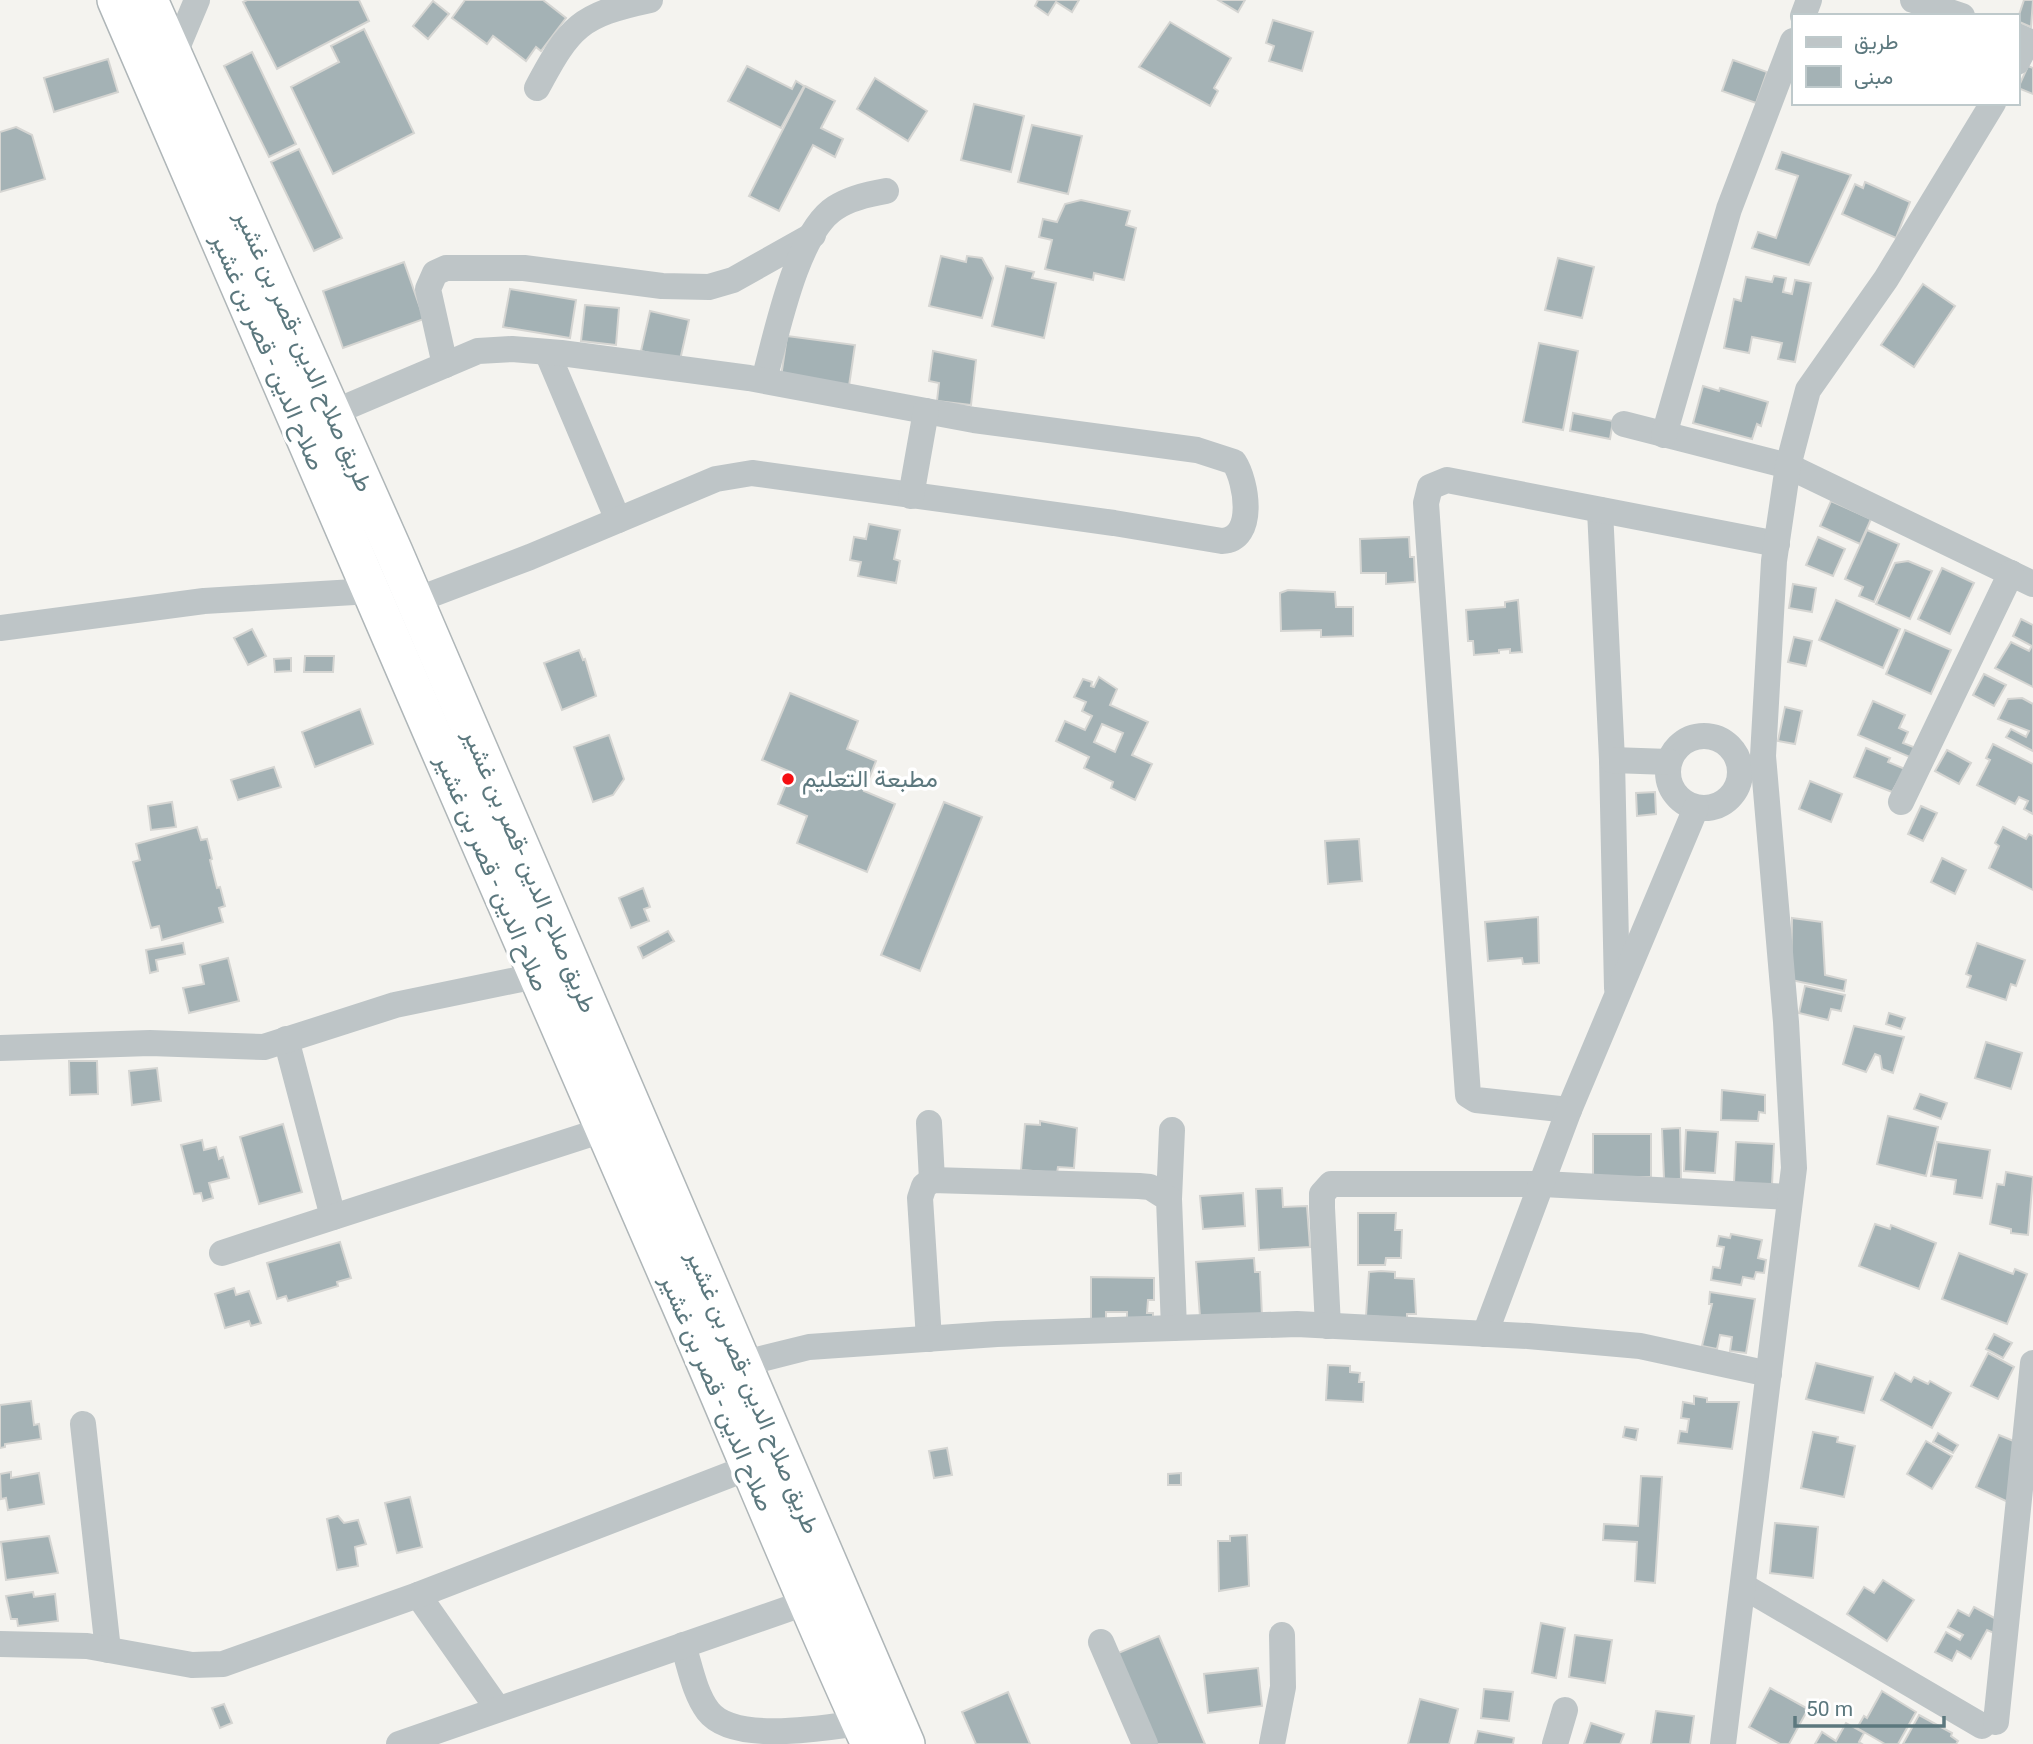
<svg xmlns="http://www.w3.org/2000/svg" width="2033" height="1744" font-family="Roboto,Vazirmatn,sans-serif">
<rect width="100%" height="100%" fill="#f4f3ef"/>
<g fill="#a4b2b5" stroke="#d5d5d2" stroke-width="2" fill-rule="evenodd">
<path d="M247,0h112l10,21 -92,48 -34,-67z"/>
<path d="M465,0h78l23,18 -25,33 -5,-4 -10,14 -33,-25 -6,8 -35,-26z"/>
<path d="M1038,0h41l-7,12 -16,-10 -8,13 -13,-9z"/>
<path d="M1218,0h27l-7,12z"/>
<path d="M2024,0h9l-2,27 -14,-6z"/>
<path d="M433,1l16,13 -21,25 -15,-13z"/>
<path d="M1273,20l40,12 -11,39 -33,-10 5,-15 -8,-3z"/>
<path d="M1170,22l61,36 -17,30 4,3 -8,15 -71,-39z"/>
<path d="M364,29l50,104 -81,41 -42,-87 48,-25 -8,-16z"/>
<path d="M252,52l44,92 -27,13 -45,-91z"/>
<path d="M108,59l10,33 -64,20 -10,-34z"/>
<path d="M1733,60l34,12 -11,31 -34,-12z"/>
<path d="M747,66l45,23 4,-8 8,5 -23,42 -53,-27z"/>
<path d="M2028,66l5,2v26l-15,-6z"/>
<path d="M875,78l52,33 -19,30 -51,-32z"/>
<path d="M805,86l30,15 -14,27 22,11 -8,18 -22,-12 -34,66 -30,-15z"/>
<path d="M974,104l50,12 -13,56 -50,-12z"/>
<path d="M1032,125l50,11 -14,58 -50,-12z"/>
<path d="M16,127l16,8 13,44 -45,13v-60z"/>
<path d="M299,149l43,89 -28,13 -43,-89z"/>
<path d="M1782,152l69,23 -42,90 -57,-17 6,-16 18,6 22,-62 -22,-7z"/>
<path d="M1865,182l45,20 -14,36 -54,-24 13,-30 8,4z"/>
<path d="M1081,200l49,11 -4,14 10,3 -12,52 -30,-7 -1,7 -48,-11 7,-29 -13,-3 4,-18 14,3 8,-18z"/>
<path d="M941,256l25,6 1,-6 15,2 11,20 -11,40 -53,-12z"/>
<path d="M1558,258l36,9 -12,51 -37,-8z"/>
<path d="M404,262l20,57 -81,29 -20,-57z"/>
<path d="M1006,266l28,6 -2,6 24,5 -12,55 -52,-12z"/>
<path d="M1774,276l12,2 -3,14 9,2 3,-14 16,3 -16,79 -17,-3 4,-16 -30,-6 -3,16 -25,-5 10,-49 7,2 5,-24 26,5z"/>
<path d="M1923,284l32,22 -41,61 -33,-22z"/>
<path d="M510,289l66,11 -6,38 -67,-11z"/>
<path d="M585,305l34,3 -3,37 -35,-4z"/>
<path d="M650,311l39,9 -9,40 -39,-9z"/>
<path d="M787,336l68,9 -6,41 -68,-9z"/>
<path d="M1539,343l39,8 -15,79 -40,-8z"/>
<path d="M933,351l43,9 -5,45 -34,-4 2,-18 -10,-2z"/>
<path d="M1703,386l16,5 1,-3 48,14 -7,24 -4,-2 -5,15 -59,-16z"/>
<path d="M1573,413l40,8 -3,18 -40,-8z"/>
<path d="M1831,501l40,18 -11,25 -40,-18z"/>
<path d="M869,524l31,6 -6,29 6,2 -4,22 -38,-7 3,-14 -11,-2 4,-23 12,2z"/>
<path d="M1867,530l32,14 -25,58 -15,-6 4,-9 -18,-8z"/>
<path d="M1409,537l1,20h4l1,25 -29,2v-11h-25l-1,-34z"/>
<path d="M1818,537l27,12 -12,27 -27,-11z"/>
<path d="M1908,561l24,10 -22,48 -34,-15 19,-41z"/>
<path d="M1942,568l32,15 -24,51 -32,-15z"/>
<path d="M1793,584l23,4 -4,24 -23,-4z"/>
<path d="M1288,590l47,2 1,15h17v29l-32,1v-7l-40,1 -1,-38z"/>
<path d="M1518,600l4,52 -12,1v-4l-11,1v3l-25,2 -1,-14h-5l-2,-31 39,-3v-5z"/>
<path d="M1836,600l64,29 -17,39 -64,-28z"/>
<path d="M2021,619l12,6v62l-38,-19 16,-26 18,9 3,-5 -19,-10z"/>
<path d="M252,629l14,27 -18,9 -14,-27z"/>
<path d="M1905,630l46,20 -20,44 -45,-20z"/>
<path d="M1794,637l18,4 -6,25 -18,-4z"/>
<path d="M579,650l4,10 2,-1 11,37 -34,14 -18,-47z"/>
<path d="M305,656h29l-1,16h-29z"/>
<path d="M291,658v13l-16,1 -1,-13z"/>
<path d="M1984,674l22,11 -12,21 -21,-11z"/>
<path d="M1099,677l18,12 -7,16 38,17 -16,33 20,9 -17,36 -24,-12 2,-6 -29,-14 5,-11 -33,-16 9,-20 20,9 7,-14 -10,-5 4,-9 -12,-5 9,-18 9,3 -1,4 3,1zM1102,724l21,9 -8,19 -21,-10z"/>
<path d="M790,693l68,28 -11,28 29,12 -12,30 31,13 -28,68 -70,-29 10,-27 -29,-12 13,-32 -29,-12z"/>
<path d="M2022,698l11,6v47l-27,-14 5,-8 15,8 3,-6 -31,-12 10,-20z"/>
<path d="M1873,701l32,14 -6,13 9,4 -5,11 13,5 -4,10 -54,-23z"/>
<path d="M1785,707l17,4 -7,33 -17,-3z"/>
<path d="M360,709l13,35 -58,23 -13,-35z"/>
<path d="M609,735l15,44 -11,16 -20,7 -19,-55z"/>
<path d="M1993,744l40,20v50l-9,-5 4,-8 -9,-4 -4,7 -38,-19 13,-25 -4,-2z"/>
<path d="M1866,748l24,10 -2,4 17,7 -13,23 -38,-15z"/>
<path d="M1947,750l24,13 -12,21 -24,-13z"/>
<path d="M274,767l7,20 -43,13 -7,-20z"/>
<path d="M1810,781l32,13 -11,28 -32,-13z"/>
<path d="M1655,792l1,22 -19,2 -1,-23z"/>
<path d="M172,802l4,25 -25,3 -3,-24z"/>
<path d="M944,802l38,15 -62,154 -39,-16z"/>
<path d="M1921,806l16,7 -14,28 -15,-7z"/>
<path d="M197,827l4,13 6,-1 5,20 -2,1 7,28 3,-1 5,19 -6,2 4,14 -61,18 -3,-14 -8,2 -18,-66 7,-2 -4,-16z"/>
<path d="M2003,827l23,12 3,-5 4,2v54l-44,-22 10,-22 -4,-3z"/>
<path d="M1359,839l3,42 -34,3 -3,-43z"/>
<path d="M1942,858l24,12 -11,24 -24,-12z"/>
<path d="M643,888l7,19 -6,2 5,12 -18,7 -12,-30z"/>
<path d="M1538,917l1,46 -16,1 -1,-6 -34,3 -3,-39z"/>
<path d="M1792,918l30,4 3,53 21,5 -2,11 -53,-11z"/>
<path d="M668,931l6,10 -31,17 -5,-11z"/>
<path d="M183,943l2,11 -29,6 2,11 -8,2 -4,-23z"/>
<path d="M1977,943l48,17 -9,26 -5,-2 -5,16 -39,-13 4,-11 -5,-2z"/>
<path d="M228,958l11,43 -50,12 -6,-25 21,-4 -4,-19z"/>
<path d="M1805,986l40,9 -4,16 -10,-2 -3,11 -29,-7z"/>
<path d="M1889,1013l16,5 -4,11 -15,-5z"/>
<path d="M1854,1026l50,11 -11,36 -11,-4 -2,-13 -5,-2 -9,18 -23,-8z"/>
<path d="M1986,1042l36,11 -11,36 -36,-11z"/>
<path d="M69,1061h28l1,33 -28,1z"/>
<path d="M157,1068l4,33 -29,4 -3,-34z"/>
<path d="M1722,1090l43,5v18l-6,-1 -1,9 -37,-1z"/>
<path d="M1920,1094l27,9 -6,16 -27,-10z"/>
<path d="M1888,1116l50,11 -12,49 -49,-12z"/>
<path d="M1040,1121l37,7 -3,40 -16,-1 -1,6 -36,-3 4,-46 15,1z"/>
<path d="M283,1124l19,68 -43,12 -19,-67z"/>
<path d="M1680,1128l1,51h-17l-2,-50z"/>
<path d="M1686,1130l32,2 -3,41 -31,-2z"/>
<rect x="1593" y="1134" width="58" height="43"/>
<path d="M202,1140l2,10 12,-3 3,12 4,-2 6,21 -20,5 4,15 -10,3 -2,-8 -7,1 -13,-49z"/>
<path d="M1736,1142l38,2 -2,41 -38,-2z"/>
<path d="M1937,1142l53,8 -8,48 -28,-4 2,-14 -25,-4z"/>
<path d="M2006,1172l27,5 -5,58 -17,-2v-4l-21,-5 7,-40 7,1z"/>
<path d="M1282,1188l1,19 24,-1 3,41 -51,3 -3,-61z"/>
<path d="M1243,1193l2,33 -42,3 -3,-33z"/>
<path d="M1358,1213h38l-1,17h7l-1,28h-15l-1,7h-27z"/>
<path d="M1875,1224l15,5 1,-4 45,18 -17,46 -60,-23z"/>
<path d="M1731,1234l31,6 -4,18 8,2 -2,13 -8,-1 -2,7 -11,-2 -2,8 -30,-5 2,-13 7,1 4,-21 -7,-1 2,-10 11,2z"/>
<path d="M340,1242l11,36 -14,4 1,4 -50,15 -2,-5 -9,3 -10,-36z"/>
<path d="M1959,1253l54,21 2,-5 12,5 -20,50 -65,-25z"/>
<path d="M1254,1258l1,14h5l2,44 -62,1 -4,-55z"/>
<path d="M1381,1271l14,1v6l19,1 2,35h-9v5l-41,-3 3,-44z"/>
<path d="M1091,1277l63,1v22h-6l-1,13h6v8h-26v-9h-21v9h-15z"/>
<path d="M234,1288l2,7 13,-4 12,32 -10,3 -2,-5 -24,7 -10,-34z"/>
<path d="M1710,1292l45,7 -9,54 -16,-2 2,-14 -12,-2 -3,14 -15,-3 10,-42h-3z"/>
<path d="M1994,1334l18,9 -9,15 -17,-9z"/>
<path d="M1988,1353l26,14 -16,32 -27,-13z"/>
<path d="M1816,1363l57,14 -9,36 -58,-14z"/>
<path d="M1328,1365l22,1v6l10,1 -1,9h5l-1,20 -37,-2z"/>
<path d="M1895,1373l16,9 3,-5 14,7 2,-3 21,12 -19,35 -51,-28z"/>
<path d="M1694,1396l13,2v4h32l-7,47 -54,-6 2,-12 7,1 2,-13 -8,-1 2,-16 11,2z"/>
<path d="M31,1401l3,24 5,-1 2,15 -36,5v3l-5,1v-43z"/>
<path d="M1625,1427l13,2 -2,11 -13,-3z"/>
<path d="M1813,1432l25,5 -1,5 18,4 -11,51 -43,-9z"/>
<path d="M1938,1433l20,12 -5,8 -20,-11z"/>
<path d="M1999,1435l17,7 -8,60 -32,-15z"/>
<path d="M1926,1441l26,15 -20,33 -25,-15z"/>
<path d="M947,1448l5,27 -18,3 -5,-27z"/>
<path d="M11,1472v6l28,-5 5,31 -36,6 -2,-12 -5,1 -1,-25z"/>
<path d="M1181,1473v12h-13v-11z"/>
<path d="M1641,1476l21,1 -7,106 -20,-2 2,-39 -34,-2 1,-16 34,2z"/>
<path d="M410,1497l12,50 -25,6 -12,-50z"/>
<path d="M338,1516l6,7 14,-3 8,24 -11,3 3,19 -21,4 -10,-51z"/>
<path d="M1775,1523l43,4 -5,51 -43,-5z"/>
<path d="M1247,1535l2,51 -30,5 -1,-50h12v-5z"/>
<path d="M49,1536l9,37 -52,7 -5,-38z"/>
<path d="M1883,1580l31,20 -27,41 -40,-27 17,-27 10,6z"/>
<path d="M33,1592l1,5 21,-3 3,27 -40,5 -1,-7h-6l-5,-23z"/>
<path d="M1974,1607l26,14 -6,12 -7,-3 -16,29 -14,-8 -5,10 -17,-9 11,-20 14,8 3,-5 -15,-8 10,-17 11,6z"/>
<path d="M1541,1623l24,5 -9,50 -24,-5z"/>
<path d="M1575,1635l37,5 -7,43 -36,-6z"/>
<path d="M1159,1636l46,108h-57l-37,-88z"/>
<path d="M1258,1668l4,38 -54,7 -4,-39z"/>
<path d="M1770,1688l38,21 -19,35h-9l-31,-17z"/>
<path d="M1484,1689l29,3 -4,29 -28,-3z"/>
<path d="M1882,1691l34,21 -18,32h-13l-28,-16 7,-12 3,2z"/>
<path d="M1008,1692l22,52h-54l-14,-32z"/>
<path d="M1420,1699l38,10 -9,35h-41z"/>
<path d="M224,1704l8,19 -12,5 -8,-20z"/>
<path d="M1656,1711l38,5 -4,28h-39z"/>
<path d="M1919,1715l33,18 -1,3 7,5 -2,3h-53z"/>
<path d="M1591,1723l33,11 -4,10h-36z"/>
<path d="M1846,1723l18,10 -5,9 3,2h-47l7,-12 14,9z"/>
<path d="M1478,1731l36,7 -1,6h-38z"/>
</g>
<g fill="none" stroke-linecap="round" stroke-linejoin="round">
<g stroke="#afb6b8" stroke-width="40">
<g id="highway">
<path d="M116,0c186,433 373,865 561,1297 65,149 125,300 193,447"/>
<path d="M149,0l245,552 512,1192"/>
</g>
</g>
<g stroke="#bec5c7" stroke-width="26">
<path d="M1913,0l49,16"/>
<path d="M1803,16l6,-16"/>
<path d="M2017,36l11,5 -11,21"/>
<path d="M174,55l23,-55"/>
<path d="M537,88c33,-62 43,-73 113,-88"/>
<path d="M547,352l71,168"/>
<path d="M445,365l-17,-76 7,-16 11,-5h78l138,18 47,1 24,-7 80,-45"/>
<path d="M764,380c12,-43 32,-147 71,-172 15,-10 33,-14 51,-17"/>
<path d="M332,413l146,-62 34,-2 49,4 188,25 225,42 223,30 37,12c13,20 22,78 -12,79l-108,-18 -362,-50 -36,6 -186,78 -116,44"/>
<path d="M1624,424l164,42 245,118"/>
<path d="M1664,435l65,-226 64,-168"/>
<path d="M911,496l15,-85"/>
<path d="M1600,510l12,250 5,228"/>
<path d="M0,628l204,-27 167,-10"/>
<circle cx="1704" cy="772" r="36"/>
<path d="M1612,760l57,2"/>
<path d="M1901,802l110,-229"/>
<path d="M286,1039l47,178"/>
<path d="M0,1048l150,-5 114,4 131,-42 141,-29"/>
<path d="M1569,1110l-93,-10 -8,-5 -40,-563 -2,-29 4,-16 17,-7 330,64"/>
<path d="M929,1123l3,57"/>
<path d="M1169,1199l3,-69"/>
<path d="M222,1253l381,-123"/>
<path d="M1328,1326l-6,-118v-14l9,-10h212l247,13"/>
<path d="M1485,1334l84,-224 127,-302"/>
<path d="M929,1339l-9,-141 4,-12 8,-6 207,6 11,1 19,12 5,129"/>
<path d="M741,1364l68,-17 188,-13 300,-10 231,12 112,10 129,28"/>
<path d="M83,1424l25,226"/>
<path d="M1743,1586l239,140"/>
<path d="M418,1595l80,114"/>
<path d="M1101,1642l44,102"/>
<path d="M0,1644l87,2 105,19 31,-1 195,-69 332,-128"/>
<path d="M683,1645c7,21 11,47 25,66 25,33 115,17 152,12"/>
<path d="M1996,1722l37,-359"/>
<path d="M399,1744l406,-141"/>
<path d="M1272,1744l11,-57 -1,-52"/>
<path d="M1555,1744l10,-34"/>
<path d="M1723,1744l71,-576 -8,-146 -23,-266 11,-195 14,-95 20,-76 78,-111 107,-176"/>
</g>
<use href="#highway" stroke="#fff" stroke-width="37"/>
</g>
<circle fill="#f50f12" stroke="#fff" stroke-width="2.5" cx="788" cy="779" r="7"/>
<g text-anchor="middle" stroke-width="7" stroke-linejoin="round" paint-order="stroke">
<g font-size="24" fill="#5c787e" stroke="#fff">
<text transform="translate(304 351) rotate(66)" y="8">طريق صلاح الدين -قصر بن غشير</text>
<text transform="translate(268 352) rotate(67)" y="8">صلاح الدين - قصر بن غشير</text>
<text transform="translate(530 871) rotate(67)" y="8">طريق صلاح الدين -قصر بن غشير</text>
<text transform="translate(492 873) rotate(67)" y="8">صلاح الدين - قصر بن غشير</text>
<text transform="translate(753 1392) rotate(67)" y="8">طريق صلاح الدين -قصر بن غشير</text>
<text transform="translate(717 1393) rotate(67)" y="8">صلاح الدين - قصر بن غشير</text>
</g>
<g font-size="24" fill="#5c787e" stroke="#fff" text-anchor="start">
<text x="802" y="787">مطبعة التعليم</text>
</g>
</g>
<rect x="1792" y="14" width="228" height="91" fill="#ffffff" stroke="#bec9cb" stroke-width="2"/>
<rect x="1806" y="37" width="35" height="10" fill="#bec5c7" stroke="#bec9cb" stroke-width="2"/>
<text x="1854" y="49" font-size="21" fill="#5c787e">طريق</text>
<rect x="1806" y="66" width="35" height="21" fill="#a4b2b5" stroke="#bec9cb" stroke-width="2"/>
<text x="1854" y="84" font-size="21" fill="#5c787e">مبنى</text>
<path d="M1795 1716v10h149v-10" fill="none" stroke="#5c787e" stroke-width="3.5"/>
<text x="1806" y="1716" font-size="21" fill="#5c787e" stroke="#ffffff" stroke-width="5" paint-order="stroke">50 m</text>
</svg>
